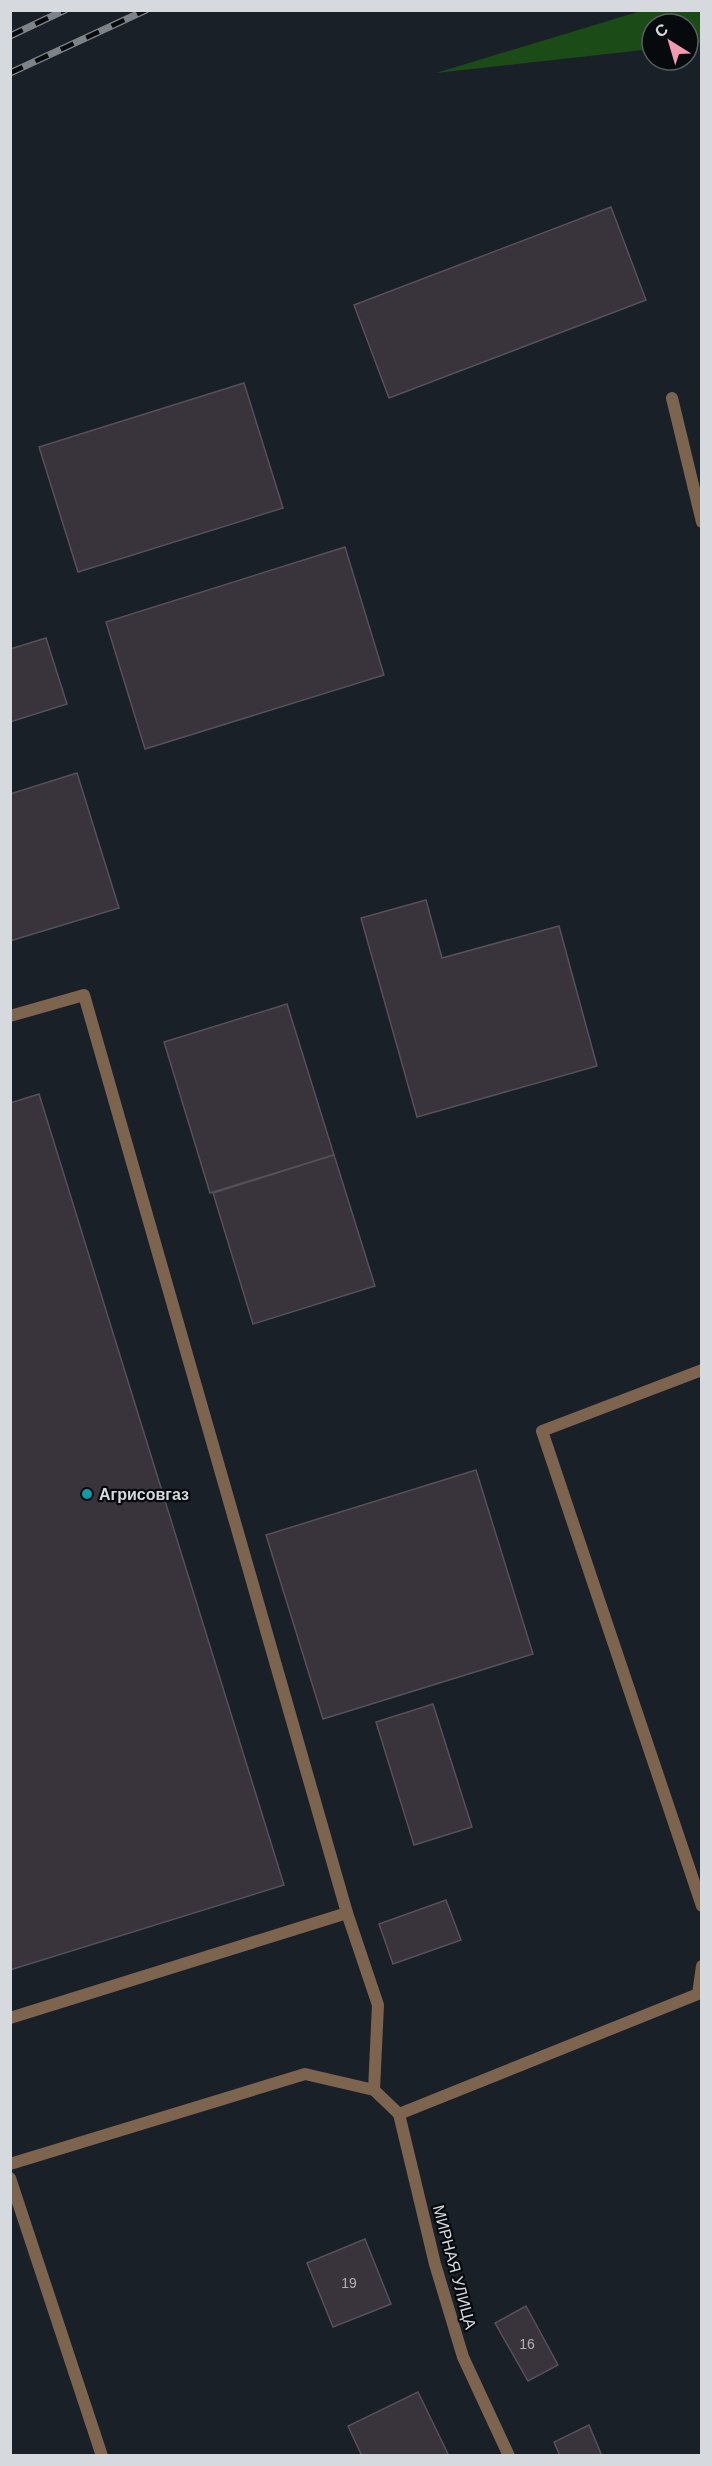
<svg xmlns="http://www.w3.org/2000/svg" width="712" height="2466" font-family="Helvetica,sans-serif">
<rect width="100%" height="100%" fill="#1a2028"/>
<path fill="#1b4c17" d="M641,11h60v32l-13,2v-21h-36v25l-216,24z"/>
<g fill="#39333c" stroke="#565059" stroke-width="1.5">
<path d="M611,207l35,93 -257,98 -35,-93z"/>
<path d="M244,383l39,125 -205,64 -39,-125z"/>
<path d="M345,547l39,128 -239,74 -39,-127z"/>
<path d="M46,638l21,66 -57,18v-73z"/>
<path d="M77,773l42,135 -109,33v-147z"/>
<path d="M426,900l16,58 117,-32 38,140 -180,51 -56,-199z"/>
<path d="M287,1004l47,151 -124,38 -46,-151z"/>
<path d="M39,1094l245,791 -274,85v-867z"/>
<path d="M334,1155l41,131 -122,38 -40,-131z"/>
<path d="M476,1470l57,184 -210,65 -57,-184z"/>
<path d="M433,1704l39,123 -58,18 -38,-123z"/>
<path d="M446,1900l15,40 -68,24 -14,-40z"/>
<path d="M365,2239l26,65 -58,23 -26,-64z"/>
<path d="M526,2306l32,59 -30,16 -33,-58z"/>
<path d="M418,2392l31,64h-87l-14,-30z"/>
<path d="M589,2425l13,31h-42l-6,-14z"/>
</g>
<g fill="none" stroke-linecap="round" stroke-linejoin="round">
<g stroke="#7c644e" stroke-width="12">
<path d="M672,398l30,124"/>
<path d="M10,1016l74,-21 263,918 31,92 -4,85"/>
<path d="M702,1370l-160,61 160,475"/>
<path d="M10,2018l337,-105"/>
<path d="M399,2114l299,-120 4,-28"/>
<path d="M10,2178l92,278"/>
</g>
<path stroke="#7c644e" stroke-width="12" d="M10,2164l295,-90 69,16 25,24 36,150 28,93 46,99"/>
<g stroke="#7e8389" stroke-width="7">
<g id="rail">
<path d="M10,36l55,-26"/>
<path d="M10,73l136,-63"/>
</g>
</g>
<use href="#rail" stroke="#070a0d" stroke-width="4.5" stroke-dasharray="14" stroke-linecap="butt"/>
</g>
<circle fill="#0f9aa8" stroke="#070a0d" stroke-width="2" cx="87" cy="1494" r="6"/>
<g text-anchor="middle" stroke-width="4.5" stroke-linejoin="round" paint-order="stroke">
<g font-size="14" fill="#afb0b6">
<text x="349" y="2288">19</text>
<text x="527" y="2349">16</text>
</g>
<g font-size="16" font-weight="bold" fill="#d6dadf" stroke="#070a0d" text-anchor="start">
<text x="99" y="1500">Агрисовгаз</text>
</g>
<g font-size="16" fill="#d6dadf" stroke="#070a0d">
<text transform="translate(455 2267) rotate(75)" y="6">МИРНАЯ УЛИЦА</text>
</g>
</g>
<rect width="712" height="2466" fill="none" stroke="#d6dadf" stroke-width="24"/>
<g transform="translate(670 42) rotate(323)"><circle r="28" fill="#070a0d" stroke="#5a5d61" stroke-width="1.5"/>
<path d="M0-4.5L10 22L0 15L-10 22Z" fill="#f29aaf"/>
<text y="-9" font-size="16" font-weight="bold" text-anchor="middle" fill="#d6dadf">С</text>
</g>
</svg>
